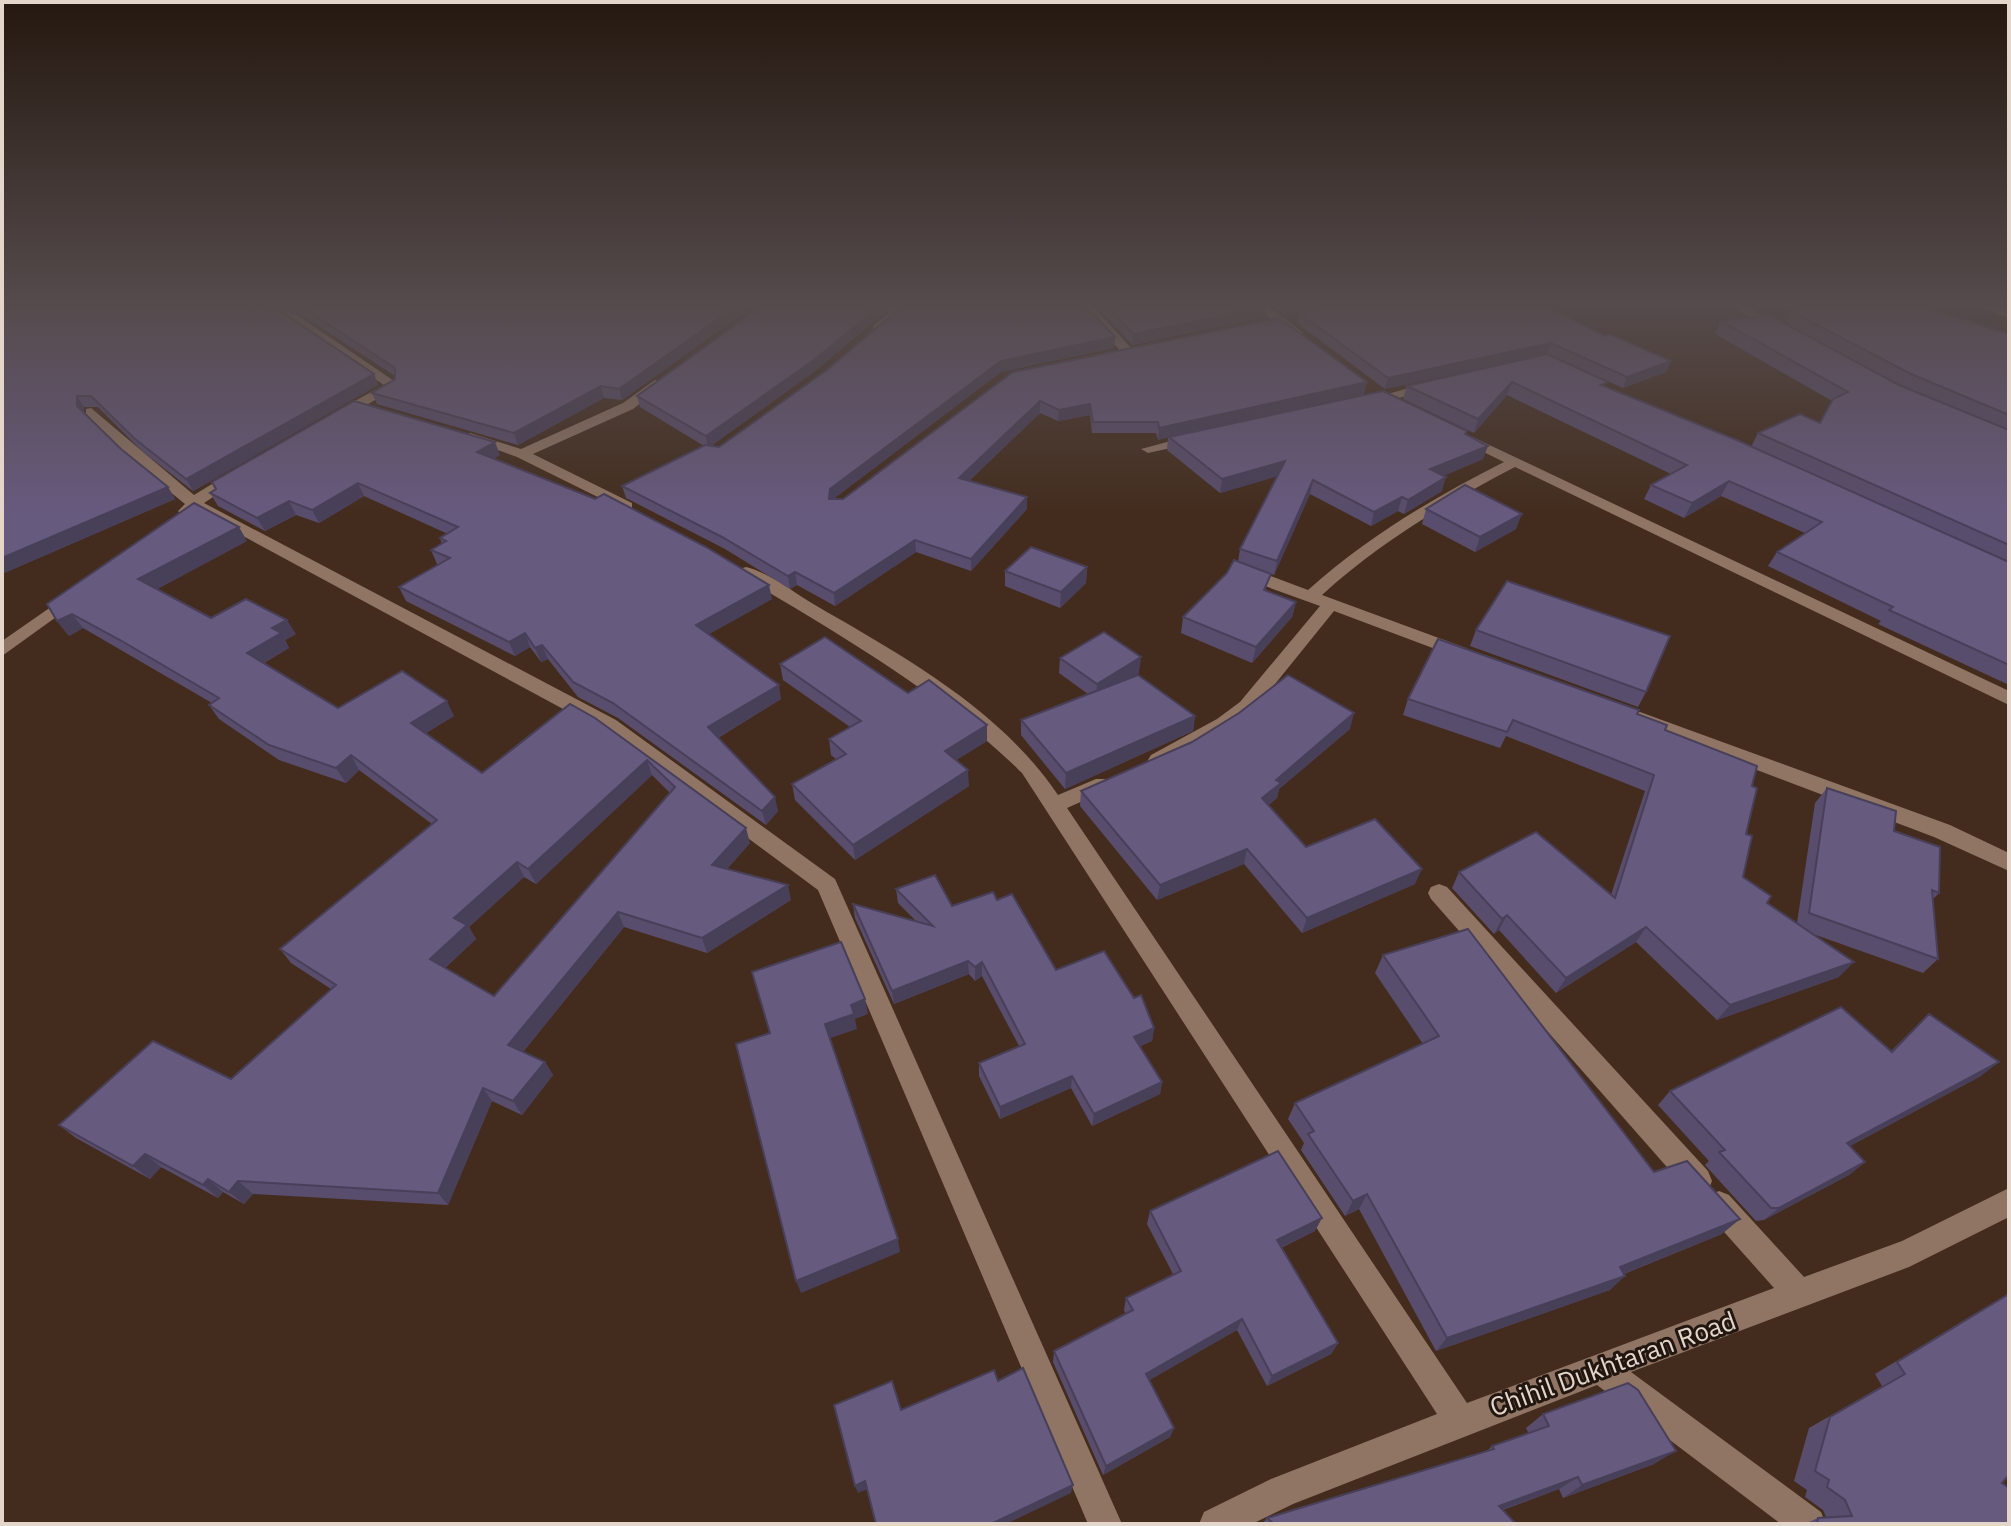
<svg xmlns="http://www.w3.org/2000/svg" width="2011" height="1526" font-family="'IBM Plex Sans',sans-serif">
<rect width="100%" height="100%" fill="#432c1d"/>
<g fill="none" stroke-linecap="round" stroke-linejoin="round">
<g fill="#907564" fill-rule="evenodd">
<path d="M241,302h18l38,13 103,70 -57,34h-10v-6l51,-28 -95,-64z"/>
<path d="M884,302h12l5,12 -20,18h-8v-6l16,-13z"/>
<path d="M1076,302h13l44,48v6h-8z"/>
<path d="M1249,302h14l40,31 -10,3z"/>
<path d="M1723,302h15l48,26 -10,3z"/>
<path d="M1966,302h18l25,8v8z"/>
<path d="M655,380l12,3 -34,26 -100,45 99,49v6h-10l-105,-52 -54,-20 7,-4 51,16 102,-46z"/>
<path d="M1431,382l5,1v6l-67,16 -7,-4z"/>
<path d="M91,408l103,87 39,-24h10v6l-39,26 412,217 219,159 287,645h-34l-270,-634 -216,-160 -407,-220 -4,4h-10l-3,-3 7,-7 -55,-45 -44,-44v-6z"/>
<path d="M1462,432l547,259v14l-494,-238c-69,36 -135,75 -193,128l144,53 3,4 -3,4h-12l-120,-45 -80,99 -23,19 -66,36h-14l-3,-5 3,-5 66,-36 23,-17 80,-96 -80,-29v-8h12l56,21c59,-53 125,-92 196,-128l-47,-23 -2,-3z"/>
<path d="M1193,435l5,1v6l-50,11 -7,-4z"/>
<path d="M746,567c24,6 48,26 69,38 88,51 185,104 243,190l38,-16h14l3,5 -3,5 -43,19 400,595 307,-115 -65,-73 -4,-10 4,-10 10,-4 10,4 75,82 98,-36 107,-53v29l-100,50 -278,105 190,140 5,12h-45l-184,-139 -304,119 -41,20h-53l5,-12 67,-33 166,-65 -415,-641c-83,-82 -182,-138 -282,-198v-6z"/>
<path d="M71,593l6,1v8l-75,54v-15z"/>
<path d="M1640,712l310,113 59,28v18l-75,-34 -301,-114 -3,-5 3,-5z"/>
<path d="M1439,884l8,3 261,284 4,10 -4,10 -10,4 -10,-4 -257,-292 -3,-6 3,-6z"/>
</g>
</g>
<g fill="#594d6d" fill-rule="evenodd">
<path d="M2,302l372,72 4,11 -185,106 -51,-40 -44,-44h-14v6l37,36 47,38 7,12 -173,75z"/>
<path d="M266,302h493l-137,98 -18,-2 -86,47 -141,-41 -5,-11 23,-14v-3l-90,-59z"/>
<path d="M885,302v10l-70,59 -104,75 8,1 108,-77 72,-61 -2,-7h185l33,35 -1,11 -113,24 -168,127h10l170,-127 351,22 -139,31 241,9 17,25 -40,17 -1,15 -38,23 -6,-3 -27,15 -61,-32 -36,81 -15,-5 8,21 29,11 -4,15 -40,46 -71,-30 2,-16 55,-55 2,-13 37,-73 -57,17 -53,-43 1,-13 -10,3 -2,-7h-64l-2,-18 -32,6 -18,-8 -71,68 58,28 -56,62 -55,-19 -81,54 -38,-21 -7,4 -65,-40 -99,-51 -4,-12 82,-40 -64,-39 -3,-11z"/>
<path d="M1093,302h167l6,5 -2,10 -132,28z"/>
<path d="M1268,302h70l-55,12z"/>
<path d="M1773,302h127l16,6 93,26v351l-131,-61 3,-3 -113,-55 9,-14 28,-19 -84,-37 -37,22 -40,-19 7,-14 20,-11 -164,-79 -33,38 -71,-34 4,-13 140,-32 59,33 145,60 7,-14 62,-10 12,-22 -117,-67 6,-13 65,3 1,-2 -2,-1 5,-10z"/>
<path d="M1299,313l306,23 66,25 -5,11 -43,16 -76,-34 -162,35 -88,-66z"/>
<path d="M500,455l-6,3 278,141 -63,35 72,65 -63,39 60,73 -12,14 -148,-107 -40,-21 -30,-38 -7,3 -11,-15 -15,9 -109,-55 -7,-14 40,-23h-2l-6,-14 11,-6 -2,-6 8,-4 -84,-38 -45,27 -23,-8 -31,16 -47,-25 -8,-13z"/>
<path d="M1426,509l90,20 -41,23 -53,-28z"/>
<path d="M247,541l-90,48 54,29 85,16 -11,6 4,8 -25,15 74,45 116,8 -28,17 56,40 113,-55 155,125 -23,26 64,31 -84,53 -83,-26 -101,125 22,10 8,13 -31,40 -30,-14 -44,104 -195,-11 -9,10 -21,-12 -5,6 -57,-31 -11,12 -74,-41 -17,-13 172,-46 100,-90 -40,-26 -11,-14 152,-125 -73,-54 -13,13 -67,-23 -60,-41 -10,-14 3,-2 -129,-75 -14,8 -12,-15zM652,775l18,18 -176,203 -49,-28 31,-29 -7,-12 55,-50 12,7z"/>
<path d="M1087,567l-1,16 -26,25 -55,-22v-15z"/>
<path d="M1476,630l170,62 -8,15 -168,-61z"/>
<path d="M1060,658l79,15 -9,5 65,38 -2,15 -128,58 -44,-54v-15l67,-26 -29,-21z"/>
<path d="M780,664l128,29 79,32v16l-31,19 13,26 -114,74 -60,-60 -3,-16 44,-25 -5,-4 -2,-16 21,-12 -67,-47z"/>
<path d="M1408,699l229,15 28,16 87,56 -9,91 24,26 30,20 18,-120 12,-15 67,43 45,62 -6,6 5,60 -15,14 -110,-39 26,43 -122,43 -81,-78 -80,51 -57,-63 -5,4 -42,-46 7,-16 152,23 34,-104 -139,-55 -6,12 -97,-33z"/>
<path d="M1350,729l-71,60 -2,9 -9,7 38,42 109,37 -113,49 -58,-69 -87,36 -77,-94 1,-15z"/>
<path d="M896,889l56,17 45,-6 59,70 98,58 -2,13 -12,5 22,36 -2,12 -68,32 -21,-38 -71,31 -21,-43v-13l40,-17 -37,-70 -7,5 -6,-7 -75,30 -39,-86 -2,-14 63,17 -18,-18z"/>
<path d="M1383,955l271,217 68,62 -98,40 -14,16 -174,61 -77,-142 -14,7 -44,-66 3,-7 -16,-24 7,-16 128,-59 -48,-71z"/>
<path d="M1929,1014l52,62 -131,70 15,16 -16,13 -85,45 -8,1 -51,-56 4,-4 -51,-56 12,-14 221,-40z"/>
<path d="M1150,1211l165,20 -34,17 57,95 -7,11 -64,32 -30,-56 -88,50 25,48 -4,9 -67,38 -50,-113 1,-11 72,-37 -2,-4 2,-12 47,-24 -26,-50z"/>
<path d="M2009,1293v182l-7,8 7,41h-205l14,-6 8,-1 -3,-7 -18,-13 2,-7 -13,-9 15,-53 73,-42 -7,-12z"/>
<path d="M1543,1414l111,50 -91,34 -4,-9 -56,21 13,14h-254l5,-6 219,-66 6,-6 37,-12 -3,-6z"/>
</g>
<g fill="#483f59">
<path d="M742,302h17l-137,98 -3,-11z"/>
<path d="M885,302v10l-70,59 -107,77 -2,-12z"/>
<path d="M1290,302h48l-55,12 2,-11z"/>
<path d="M1266,307l-2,10 -132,28 1,-11z"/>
<path d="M1115,337l-1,11 -113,24 -170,129 -2,-2 1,-10 171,-128z"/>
<path d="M1551,343l-4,11 -162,35 3,-11z"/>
<path d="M1671,361l-5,11 -43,16 4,-11z"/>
<path d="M374,374l4,11 -185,106 -7,-12z"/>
<path d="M1367,382l-3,12 -206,46 1,-12z"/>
<path d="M1512,382l-5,13 -33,38 4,-14z"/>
<path d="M601,386l3,12 -86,47 -4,-12z"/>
<path d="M77,396l7,11v10l-7,-11z"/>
<path d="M1040,401v12l-81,77v-12z"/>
<path d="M1090,404v11l-32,6 1,-11z"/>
<path d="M495,442l5,13 -18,10 -5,-13z"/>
<path d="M1488,446l-5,13 -57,24 4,-14z"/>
<path d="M1285,461l-3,14 -62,18 2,-14z"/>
<path d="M1446,477l-4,14 -38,23 4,-14z"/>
<path d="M1313,480l-3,14 -36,81 3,-14z"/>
<path d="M1729,481l-8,15 -37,22 8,-15z"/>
<path d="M358,483l6,13 -45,27 -7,-13z"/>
<path d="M168,487l7,12 -173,75v-16z"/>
<path d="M1027,497v12l-56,62v-12z"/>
<path d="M1402,497l-4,14 -27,15 3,-14z"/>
<path d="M289,501l7,14 -31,16 -8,-13z"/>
<path d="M1522,514l-6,15 -41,23 5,-15z"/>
<path d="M239,527l8,14 -99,53 -10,-15z"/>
<path d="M915,540l1,12 -81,54 -1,-13z"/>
<path d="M1087,567l-1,16 -26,25 1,-16z"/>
<path d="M795,572l2,13 -7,4 -2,-13z"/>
<path d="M769,585l3,14 -72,40 -4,-14z"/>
<path d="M1296,602l-4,15 -40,46 4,-16z"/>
<path d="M72,614l11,14 -14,8 -12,-15z"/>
<path d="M287,620l9,14 -11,6 4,8 -33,19 -9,-14 25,-25z"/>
<path d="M525,633l5,14 -15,9 -6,-14z"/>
<path d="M542,645l6,14 -7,3 -6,-14z"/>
<path d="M1141,657l-2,16 -43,27 1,-16z"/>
<path d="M779,685l2,14 -69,42 -4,-14z"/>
<path d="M447,701l7,15 -35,21 -8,-14z"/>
<path d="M1354,713l-4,16 -71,60 -2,9 -19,16 4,-16 14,-18z"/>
<path d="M1195,716l-2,15 -128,58 1,-16z"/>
<path d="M987,725v16l-42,26v-16z"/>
<path d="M351,755l8,15 -13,13 -10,-15z"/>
<path d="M647,760l5,15 -116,109 -8,-15z"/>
<path d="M968,770l1,16 -114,74 -2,-15z"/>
<path d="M775,797l3,14 -12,14 -4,-14z"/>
<path d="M746,828l4,15 -33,37 -5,-15z"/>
<path d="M1247,849l-3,15 -87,36 3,-15z"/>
<path d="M517,862l7,15 -55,50 7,12 -37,34 -9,-14 24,-41z"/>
<path d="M1422,869l-7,15 -113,49 5,-15z"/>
<path d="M788,885l3,15 -84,53 -5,-15z"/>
<path d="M618,912l6,15 -107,132 -9,-14z"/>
<path d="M1507,915l-8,15 -5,4 8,-15z"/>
<path d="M1646,927l-10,15 -80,51 10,-15z"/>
<path d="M968,961l1,13 -75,30 -2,-13z"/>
<path d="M982,962v14l-7,5v-14z"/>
<path d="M1854,962l-15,15 -122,43 13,-15z"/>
<path d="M865,999l3,15 -13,5 2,10 -29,10 -3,-15 26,-19z"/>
<path d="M1154,1028l-2,13 -20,9 2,-13z"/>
<path d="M545,1062l8,13 -31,40 -9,-14z"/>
<path d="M1999,1062l-18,14 -150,80 16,-13z"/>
<path d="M1072,1076l-1,12 -71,31v-12z"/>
<path d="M1162,1082l-2,12 -68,32 2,-12z"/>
<path d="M483,1088l9,13 -44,104 -10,-12z"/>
<path d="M145,1154l16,13 -11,12 -17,-13z"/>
<path d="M1865,1162l-16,13 -85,45 15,-12z"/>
<path d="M208,1179l15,13 -5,6 -15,-13z"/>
<path d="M238,1181l15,13 -9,10 -15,-12z"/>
<path d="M1367,1194l-8,15 -14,7 8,-15z"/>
<path d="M1322,1218l-7,13 -44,21 6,-12z"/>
<path d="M1740,1219l-18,15 -117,47 15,-14z"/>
<path d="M898,1239l2,13 -99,41 -5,-12z"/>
<path d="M1625,1276l-15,14 -174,61 11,-13z"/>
<path d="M1242,1319l-5,11 -94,54 3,-10z"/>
<path d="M1338,1343l-7,11 -64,32 5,-10z"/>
<path d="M1174,1428l-4,9 -67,38 3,-9z"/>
<path d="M1676,1451l-22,13 -91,34 19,-13z"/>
<path d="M1578,1477l-19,12 -77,28 17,-11z"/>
<path d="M865,1481l3,8 -10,4 -3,-7z"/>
<path d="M1073,1485l-2,8 -65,31h-15z"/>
</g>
<g fill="#675a7f" stroke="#483f59" stroke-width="2" fill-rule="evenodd">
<path d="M2,302h182v1l1,-1h70l28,11 91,61 -188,105 -51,-40 -44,-43h-14v10l44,43 47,38 -166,71z"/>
<path d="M289,302h453l-123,87 -18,-3 -87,47 -142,-40 23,-14v-11l-95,-62z"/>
<path d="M767,302h117l-70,58 -108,76 -69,-40z"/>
<path d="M899,302h183l33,35 -114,24 -171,128 -1,10h14l170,-127 266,-54 88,64 -208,46 -1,-6h-65l-3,-18 -31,6 -19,-9 -81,77 68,19 -56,62 -56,-19 -81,53 -39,-21 -7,4 -66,-39 -100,-51 83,-41 14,2 108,-77 73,-62z"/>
<path d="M1103,302h157l6,5 -133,27z"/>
<path d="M1346,302h192l67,34 4,-2 62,27 -44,16 -76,-34 -163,35 -89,-65z"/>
<path d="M1804,302h96l16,6 5,-2 88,28v81l-98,-41 -119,-62 4,-1 -4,-2 19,-3z"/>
<path d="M1769,315l130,70 110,45v115l-251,-112 42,-19 20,9 13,-24 15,-7 -127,-71z"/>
<path d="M1547,354l61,28 -7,3 138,56 270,121v103l-120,-55 4,-3 -116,-55 45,-30 -93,-41 -37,22 -41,-18 36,-20 -175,-83 -34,37 -71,-33z"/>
<path d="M1383,391l84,40 -2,3 23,12 -58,23 16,8 -38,23 -6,-3 -28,15 -61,-32 -36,81 -37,-12 45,-88 -63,18 -53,-42z"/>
<path d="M354,401l141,41 -18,10 118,47 9,-5 102,53 63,38 -73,40 83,60 -71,42 67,70 -13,14 -149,-108 -40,-21 -31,-37 -7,3 -10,-15 -16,9 -110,-55 51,-29 -19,-8 15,-9 -6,-3 18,-11 -100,-44 -46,27 -23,-9 -32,17 -47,-25 6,-4 -4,-7z"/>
<path d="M1465,485l57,29 -42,23 -54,-28z"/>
<path d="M194,503l45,24 -101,52 73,39 35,-19 41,21 -15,8 9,5 -34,20 91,55 64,-37 45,30 -36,22 71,50 88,-69 25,14 151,110 -34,37 76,20 -86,53 -84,-26 -110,133 37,17 -32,39 -30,-13 -45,105 -200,-12 -9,11 -21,-13 -5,6 -58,-31 -12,12 -74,-41 94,-84 78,38 105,-94 -56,-36 157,-129 -86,-65 -15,13 -67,-23 -60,-40 10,-7 -99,-58 -48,-26 -15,7 -10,-17zM647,760l28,27 -181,209 -64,-37 37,-34 -13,-7 63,-56 11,7z"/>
<path d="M1031,547l56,20 -26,25 -56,-21z"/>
<path d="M1234,560l37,14 -7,16 32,12 -40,45 -73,-30 44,-44z"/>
<path d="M1507,581l163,55 -24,56 -170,-62z"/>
<path d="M1104,632l37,25 -44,27 -37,-26z"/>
<path d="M825,637l83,56 21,-13 58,45 -42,26 23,19 -115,75 -61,-61 54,-30 -17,-15 32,-18 -81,-57z"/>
<path d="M1438,639l201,71 -2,4 30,11 -2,5 92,36 -5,20 5,2 -11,46 6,2 -9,41 28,19 -4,7 87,59 -124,43 -84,-78 -80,51 -59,-63 -5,4 -43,-47 77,-40 79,66 39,-123 -141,-55 -6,12 -99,-33z"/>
<path d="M1138,675l57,41 -129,57 -45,-53z"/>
<path d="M1288,675l66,38 -78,67 5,3 -19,15 44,49 69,-28 47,50 -115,49 -60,-69 -87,36 -79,-94 111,-49 47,-29z"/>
<path d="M1827,788l69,23 -2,20 46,16 -1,46 -7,-3 6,69 -129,-46z"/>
<path d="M935,875l17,31 41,-14 4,8 15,-6 44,76 48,-19 30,47 7,-3 13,33 -20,9 28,45 -68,32 -22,-38 -72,31 -21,-44 46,-19 -43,-82 -7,5 -7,-6 -76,30 -39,-87 80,22 -37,-37z"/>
<path d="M1468,929l186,243 33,-11 53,58 -120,48 5,9 -178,62 -80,-144 -14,7 -45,-67 6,-3 -19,-28 144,-67 -56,-81z"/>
<path d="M841,942l24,57 -14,6 3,9 -29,10 73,215 -102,42 -60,-237 34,-11 -18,-61z"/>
<path d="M1841,1007l51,45 37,-38 70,48 -152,81 18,19 -86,46h-8l-52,-56 6,-2 -55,-59z"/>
<path d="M1278,1151l44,67 -45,22 61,103 -66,33 -30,-57 -96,55 28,54 -68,38 -52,-115 79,-41 -7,-12 55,-27 -31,-60z"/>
<path d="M2009,1294v181l-7,8 7,5v36h-192l1,-6 34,-2 -7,-16 -18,-13 2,-7 -14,-9 15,-54 75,-43 -8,-12z"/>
<path d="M1023,1368l50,117 -82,39h-115l-11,-43 -10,5 -21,-81 58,-24 9,29 93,-40 4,11z"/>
<path d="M1628,1383l10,7 38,61 -94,34 -4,-8 -79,29 17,18h-242l-7,-6 227,-69 -2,-3 57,-20 -6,-12z"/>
</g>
<linearGradient id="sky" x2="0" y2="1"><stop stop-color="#251810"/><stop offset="0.59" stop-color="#554b4c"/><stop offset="1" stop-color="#554b4c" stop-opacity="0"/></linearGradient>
<rect width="2011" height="516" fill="url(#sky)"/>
<g text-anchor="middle" stroke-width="6" stroke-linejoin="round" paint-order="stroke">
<g font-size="26" fill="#e5d6cc" stroke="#211710">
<text transform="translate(1613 1364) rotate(-20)" y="9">Chihil Dukhtaran Road</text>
</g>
</g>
<rect width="2011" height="1526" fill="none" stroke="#e5d6cc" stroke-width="8"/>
</svg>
